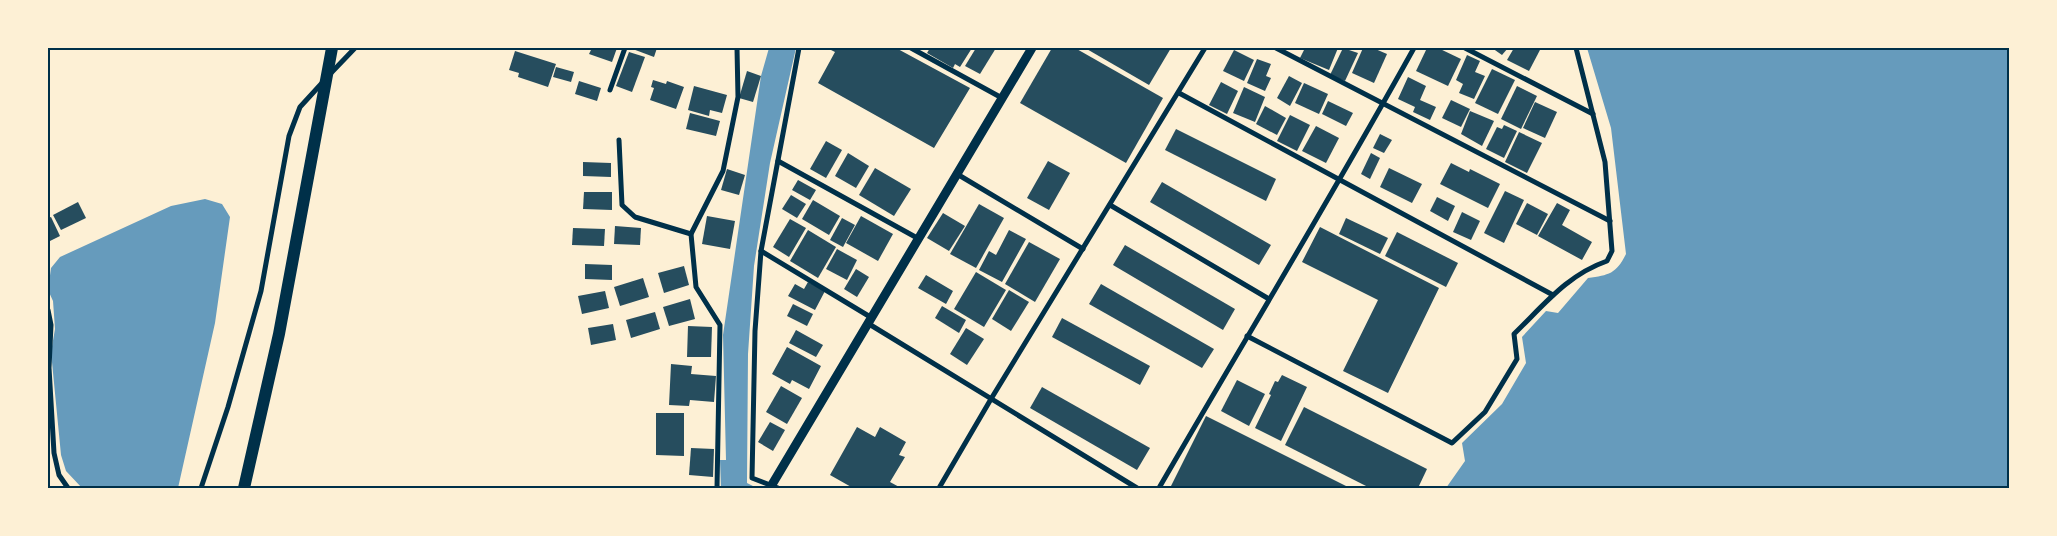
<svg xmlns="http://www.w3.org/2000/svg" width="2057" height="536" font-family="'PT Sans Narrow',sans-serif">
<rect width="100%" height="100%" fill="#fdf0d5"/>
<g fill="#669bbc">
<path d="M769,48h27l-26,115 -16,103 -6,88 -1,129 10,5h-36l-1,-28h6l-3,-125 38,-259z"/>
<path d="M1587,48h422v440h-563l19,-27 -3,-18 40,-39 24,-41 -4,-26 24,-26 12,2 30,-35c21,-3 28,-4 38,-24l-15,-126z"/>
<path d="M205,199l17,5 8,13 -15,106 -37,165h-96l-16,-17 -5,-16 -10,-103 4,-23 -2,-28 -5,-11 3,-22 9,-11 111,-51z"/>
</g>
<g fill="#264d5e">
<path d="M592,48h25l-5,14 -23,-8z"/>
<path d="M630,48h27l-3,9z"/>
<path d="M827,48h69l74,40 -36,60 -116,-65 17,-31z"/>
<path d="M930,48h42l-12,19 -5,-3 -2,4 -26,-15z"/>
<path d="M976,48h20l-16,26 -15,-8z"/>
<path d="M1052,48h23l88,50 -37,65 -106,-60z"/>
<path d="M1085,48h86l-22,37z"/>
<path d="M1305,48h33l-9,22 -29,-12z"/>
<path d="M1343,48l15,5 -13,28 -15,-6z"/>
<path d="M1363,48h10l14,6 -13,29 -22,-10z"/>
<path d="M1427,48h11l23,11 -13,27 -32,-15z"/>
<path d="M1492,48h16l-6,7z"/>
<path d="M1514,48h27l-12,23 -22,-11z"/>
<path d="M1234,50l20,10 -10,21 -21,-10z"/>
<path d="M515,51l41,13 -8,23 -30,-10 1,-4 -10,-3z"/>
<path d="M629,52l16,5 -13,35 -16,-6z"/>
<path d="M1467,55l13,6 -5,11 10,4 -11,23 -15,-6 4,-9 -7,-4z"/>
<path d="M1257,59l14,5 -5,12 5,2 -6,13 -18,-8z"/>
<path d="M556,67l18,5 -3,10 -18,-5z"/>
<path d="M1492,69l23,11 -17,34 -23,-11z"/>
<path d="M747,71l14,5 -8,26 -14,-4z"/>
<path d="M1289,76l13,7 -12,23 -13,-8z"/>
<path d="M1408,77l18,9 -6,14 16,7 -6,13 -17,-8 2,-5 -17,-8z"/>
<path d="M653,80l13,4 1,-3 17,6 -8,22 -26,-9 4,-12 -3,-1z"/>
<path d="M579,81l22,7 -4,13 -22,-7z"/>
<path d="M1221,82l17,9 -11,23 -18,-9z"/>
<path d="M1304,83l24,11 -9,20 -24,-11z"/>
<path d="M694,86l33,9 -5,18 -12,-3 -1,6 -21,-6z"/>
<path d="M1517,86l20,10 -16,33 -20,-10z"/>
<path d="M1244,87l21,10 -10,25 -22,-9z"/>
<path d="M1451,100l19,9 -9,18 -19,-9z"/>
<path d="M1328,101l25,12 -7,13 -24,-12z"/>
<path d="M1535,102l22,10 -12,26 -22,-10z"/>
<path d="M1265,106l21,12 -9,17 -21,-11z"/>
<path d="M1470,111l24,10 -12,25 -21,-12z"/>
<path d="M690,113l30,8 -4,15 -30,-7z"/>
<path d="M1290,115l20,10 -13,26 -20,-10z"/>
<path d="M1504,125l13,6 -13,27 -18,-9 11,-22 5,2z"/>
<path d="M1316,126l23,12 -13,25 -24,-12z"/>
<path d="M1176,129l100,50 -10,22 -101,-51z"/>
<path d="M1519,132l23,11 -15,30 -22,-11z"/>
<path d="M1380,134l12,6 -8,13 -11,-5z"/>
<path d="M826,141l16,9 -16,28 -16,-9z"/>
<path d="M848,153l21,13 -13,22 -21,-12z"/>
<path d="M1371,153l9,5 -10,21 -9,-5z"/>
<path d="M1048,161l22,12 -21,37 -22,-12z"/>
<path d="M583,162l28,1v14l-28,-1z"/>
<path d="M1451,163l18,9 1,-3 30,15 -12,24 -48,-24z"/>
<path d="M875,168l36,21 -17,27 -35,-21z"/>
<path d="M1389,168l33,16 -10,19 -32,-16z"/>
<path d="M727,169l18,6 -6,20 -18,-5z"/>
<path d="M798,180l18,10 -6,10 -18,-10z"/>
<path d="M1162,182l109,63 -12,20 -109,-63z"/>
<path d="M1505,191l19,9 -20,43 -20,-10z"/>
<path d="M584,192h28v18l-29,-1z"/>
<path d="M791,195l15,9 -9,14 -15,-9z"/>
<path d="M1437,197l18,9 -7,15 -18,-10z"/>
<path d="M813,200l27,16 -11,19 -27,-16z"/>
<path d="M78,202l8,16 -25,12 -8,-15z"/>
<path d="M1527,203l21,11 -11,21 -21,-11z"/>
<path d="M1557,203l13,7 -8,15 30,17 -10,18 -44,-24z"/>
<path d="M979,204l25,14 -28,50 -26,-14z"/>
<path d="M1462,212l18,9 -9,19 -18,-8z"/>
<path d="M943,213l22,13 -16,25 -22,-13z"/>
<path d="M707,216l28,5 -5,28 -28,-5z"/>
<path d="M861,216l32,18 -15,27 -32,-18z"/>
<path d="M51,217l9,19 -12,6v-24z"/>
<path d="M842,218l13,7 -12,22 -13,-7z"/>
<path d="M1346,218l42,20 -8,16 -41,-20z"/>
<path d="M790,219l16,9 -17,29 -16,-10z"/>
<path d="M615,226l26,2 -1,17 -26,-1z"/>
<path d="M1320,227l119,61 -51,105 -45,-22 35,-71 -76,-38z"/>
<path d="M573,228l32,1 -1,17 -32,-1z"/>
<path d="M808,230l28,17 -18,31 -28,-17z"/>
<path d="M1009,230l17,9 -24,43 -23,-12 10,-19 7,4z"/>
<path d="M1397,232l61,31 -12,24 -61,-31z"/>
<path d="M1029,242l31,17 -25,43 -30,-18z"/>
<path d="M1125,245l110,64 -12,21 -110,-65z"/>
<path d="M837,249l20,11 -10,20 -21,-11z"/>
<path d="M585,264l27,1v15l-27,-1z"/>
<path d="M684,266l5,19 -25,8 -6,-20z"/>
<path d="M856,269l13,8 -12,20 -13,-8z"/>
<path d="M976,272l30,18 -22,37 -30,-18z"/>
<path d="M926,275l27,16 -7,13 -28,-16z"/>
<path d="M643,278l6,19 -29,9 -6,-19z"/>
<path d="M808,282l17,9 -10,19 -27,-14 7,-12 9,5z"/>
<path d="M1101,284l113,65 -12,19 -113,-64z"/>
<path d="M1009,290l20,12 -18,29 -19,-12z"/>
<path d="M605,291l4,17 -27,6 -4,-18z"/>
<path d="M690,299l5,20 -26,7 -6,-19z"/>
<path d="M793,304l20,10 -6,12 -20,-10z"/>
<path d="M942,306l24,14 -7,13 -24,-15z"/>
<path d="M655,312l5,17 -29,9 -5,-18z"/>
<path d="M1062,318l88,48 -10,19 -88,-48z"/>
<path d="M613,324l3,16 -25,5 -3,-17z"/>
<path d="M688,326l24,1 -1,30h-24z"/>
<path d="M966,328l18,11 -17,26 -17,-11z"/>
<path d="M796,330l27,15 -7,12 -27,-14z"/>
<path d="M787,347l34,19 -12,23 -17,-9 -2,4 -18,-10z"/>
<path d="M671,364l21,2 -1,8 25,2 -2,26 -24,-2 -1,6 -20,-1z"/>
<path d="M1282,375l25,12 -26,54 -26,-13 16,-33 -2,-1 6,-13 3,1z"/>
<path d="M1237,380l28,14 -16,32 -28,-15z"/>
<path d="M781,386l21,12 -15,26 -21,-12z"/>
<path d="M1042,387l108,61 -13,22 -107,-62z"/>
<path d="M1304,407l123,62 -9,19h-48l-85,-43z"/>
<path d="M656,413h28v43l-28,-1z"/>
<path d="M1206,416l144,72h-180z"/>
<path d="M770,422l15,8 -12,21 -15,-9z"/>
<path d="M857,427l18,10 5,-10 26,15 -7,13 6,2 -15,25 11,6h-48l-23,-13z"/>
<path d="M691,448l23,1 -1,28 -24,-2z"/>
</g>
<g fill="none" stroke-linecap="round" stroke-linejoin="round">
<g stroke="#003049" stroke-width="5">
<path d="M911,48l91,50"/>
<path d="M1276,48l334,173"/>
<path d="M1465,48l128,66"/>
<path d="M331,73l24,-25"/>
<path d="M610,90l15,-42"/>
<path d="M1179,93l374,202"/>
<path d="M619,140l3,65 13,12 56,17"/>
<path d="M778,161l141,78"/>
<path d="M957,174l126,75"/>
<path d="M1110,205l159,94"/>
<path d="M761,251l111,67"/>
<path d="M48,310l3,15 -2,43 5,85 5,22 9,13"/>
<path d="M869,324l268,164"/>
<path d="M1247,336l205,107 33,-31 32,-53 -3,-25c30,-29 53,-59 93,-73l5,-10 -7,-89 -29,-114"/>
<path d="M201,488l27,-81 33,-116 28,-155 11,-29 22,-24"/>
<path d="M717,488l3,-163 -24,-38 -5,-53 32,-63 15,-74 -1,-49"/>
<path d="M778,488l-26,-10 3,-147 6,-80 38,-203"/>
<path d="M939,488l52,-89 214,-351"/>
<path d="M1159,488c85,-147 173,-292 255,-440"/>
</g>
<path stroke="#003049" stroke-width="9" d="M770,488l262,-440"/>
<path stroke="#003049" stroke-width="12" d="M244,488l35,-154 53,-286"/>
</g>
<rect width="2057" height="536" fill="none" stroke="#fdf0d5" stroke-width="98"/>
<rect x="49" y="49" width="1959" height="438" fill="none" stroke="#003049" stroke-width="2"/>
</svg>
